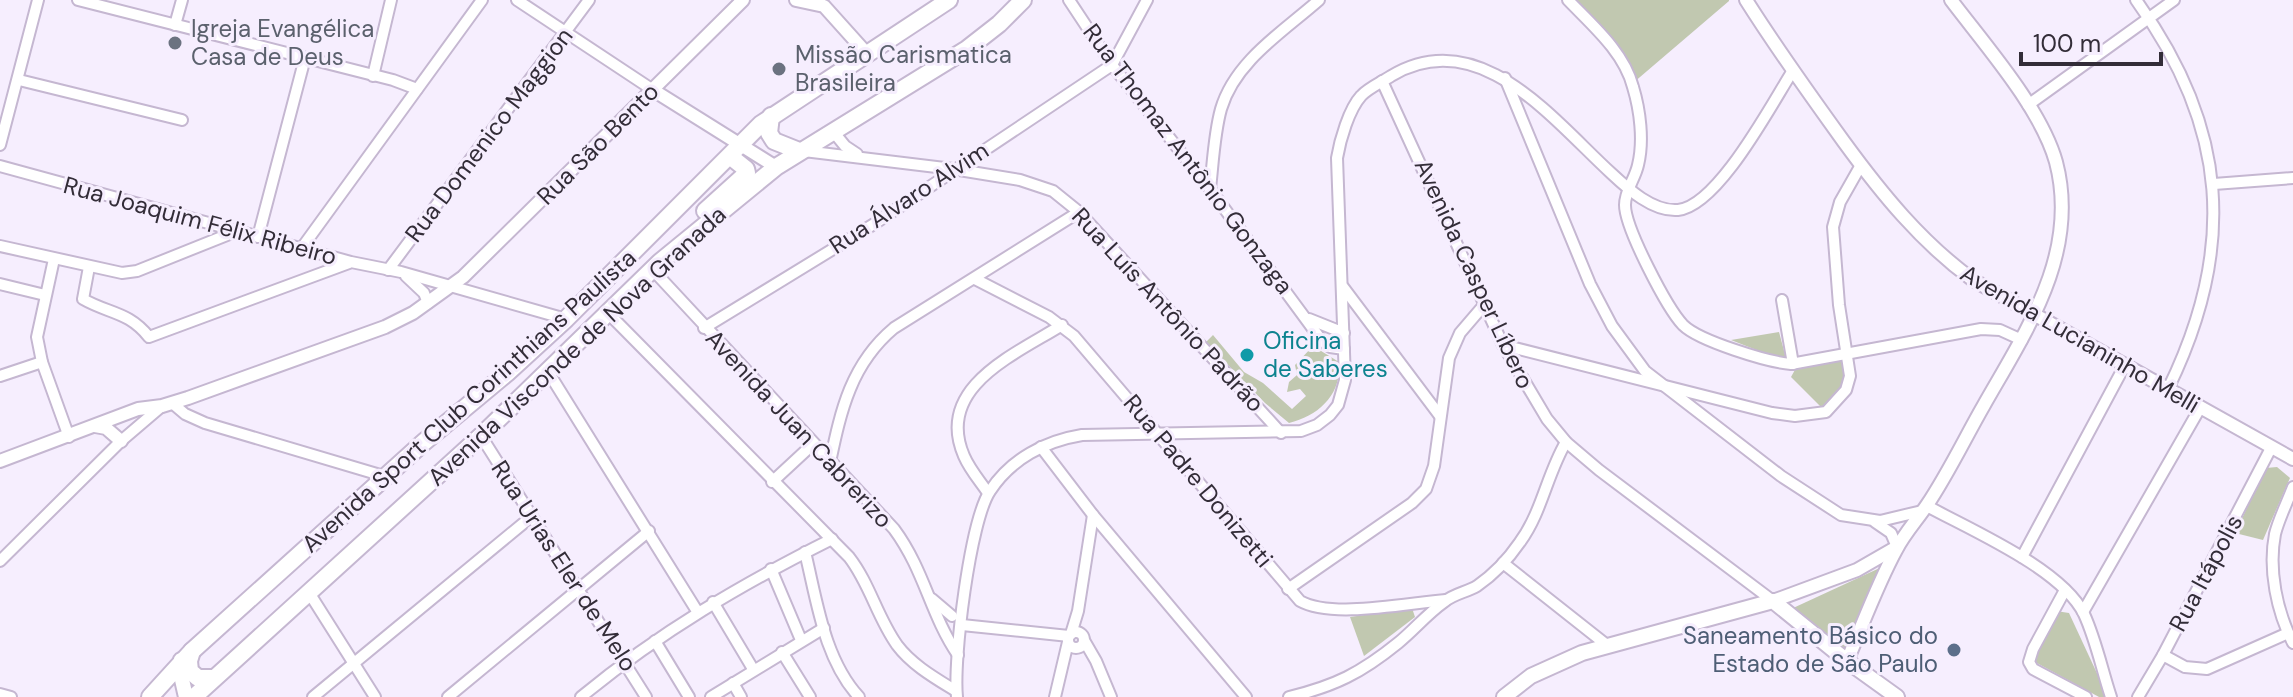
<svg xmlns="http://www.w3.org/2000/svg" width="2293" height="697" font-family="'DM Sans',sans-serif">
<rect width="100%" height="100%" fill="#f6eefe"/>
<g fill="#c1c8b0">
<path d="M1570,0h159v1l-96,82 -4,-15z"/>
<path d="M1779,332l8,30 -56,-22z"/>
<path d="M1213,335l31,37 19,11 29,26 14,-13 -6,-7 -13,3 2,-10 8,-7 -2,-10 18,-19 26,16c3,32 -20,54 -50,61l-24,-20 -59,-61z"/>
<path d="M1841,361c9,25 -1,31 -16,50l-34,-34 5,-9z"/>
<path d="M2277,467l13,11 -27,62 -28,-7 31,-65z"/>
<path d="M1884,566l-39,88 -54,-45z"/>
<path d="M1412,608l3,9 -51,39 -14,-39z"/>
<path d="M2056,611l13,2 39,84h-9l-64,-35 -1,-6z"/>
</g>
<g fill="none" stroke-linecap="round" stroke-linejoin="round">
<g stroke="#c5b7d1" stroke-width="14">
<g id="minor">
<path d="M78,0l315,80 24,9"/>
<path d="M517,0l136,90"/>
<path d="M1069,0l43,65 98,124 112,152 8,6 14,2"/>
<path d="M1568,0c24,25 56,52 65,87 7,23 11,54 5,78 -3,14 -13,25 -13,40 0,23 42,103 58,120 16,16 85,37 108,39l190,-35 19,1 22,10"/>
<path d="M2136,0c92,127 101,248 32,389"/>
<path d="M175,25l7,-25"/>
<path d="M373,76l18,-76"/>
<path d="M1505,78l85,206 22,42 33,45 136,105 60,39 39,6 42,-10"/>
<path d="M19,80l163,40"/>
<path d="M1382,81l121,264 44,74 19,23 33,28 174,131"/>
<path d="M2028,105l146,-105"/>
<path d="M832,130l13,16 12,8"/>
<path d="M0,145l38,-145"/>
<path d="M804,151l149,18 67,11 33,11 26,21 202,221"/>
<path d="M0,166l351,96 50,10 165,47"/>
<path d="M2214,184l79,-6"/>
<path d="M1210,189c3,-26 4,-55 11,-80 14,-48 63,-78 98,-109"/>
<path d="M258,237l47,-179"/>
<path d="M0,246l122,27 15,-2 100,-40"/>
<path d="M301,249l181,-249"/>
<path d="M54,259l-17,78 5,25 27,75"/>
<path d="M89,267l-6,32c26,15 45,12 66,38l200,-74"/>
<path d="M652,269l242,260c31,42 36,85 64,126"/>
<path d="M388,270l201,-270"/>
<path d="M406,276l18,17 4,10"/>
<path d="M975,279l74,38 25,19 226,265c32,18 107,2 146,-1"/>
<path d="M0,284l45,11"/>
<path d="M1343,287l97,129"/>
<path d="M1782,300l11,64"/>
<path d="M607,312l242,245c21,27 28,60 48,88 15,20 38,33 59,46"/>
<path d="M1309,319l35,14"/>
<path d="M704,328l170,-104 238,-159 35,-65"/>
<path d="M1503,345l269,68 23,3 31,-4 20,-22 4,-14 -11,-71 -6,-78 7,-25 21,-37"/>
<path d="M547,370l150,241"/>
<path d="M0,376l42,-14"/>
<path d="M172,403l13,11 20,9 182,54"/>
<path d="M481,436l165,261"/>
<path d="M1041,447l52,68 153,182"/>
<path d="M830,462c11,-52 21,-98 64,-134l185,-116"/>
<path d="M772,482l41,-38"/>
<path d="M2293,487c-6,16 -14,31 -18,47 -7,36 2,78 18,109"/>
<path d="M988,493c-8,-12 -18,-23 -24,-37 -30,-69 52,-102 98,-131"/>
<path d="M1927,506c44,24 135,63 157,108 12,26 18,56 27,83"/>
<path d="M1875,522l16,11 6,14"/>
<path d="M805,552c12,49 19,107 54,145"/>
<path d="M2022,557l103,-192"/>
<path d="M0,561l121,-120 41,-35"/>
<path d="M1503,563l105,83"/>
<path d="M771,569l30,71"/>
<path d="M1288,589l124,-86 14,-14 8,-23 15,-108 11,-25 24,-28"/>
<path d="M2065,590l-32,59 -4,13 4,7 53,28"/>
<path d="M308,591l67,106"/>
<path d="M932,599l20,17"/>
<path d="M713,602l40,67"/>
<path d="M2083,612l117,-204"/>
<path d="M962,625l107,11"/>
<circle cx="1076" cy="640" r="8"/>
<path d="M1071,634l7,-23 15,-96"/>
<path d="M655,641l34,56"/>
<path d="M1085,642l11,19 15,36"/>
<path d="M782,652l28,45"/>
<path d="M2163,655l22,12 22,2 81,-36"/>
<path d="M733,683l8,14"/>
<path d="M0,694l11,3"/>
<path d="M313,697l218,-180"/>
<path d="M448,697l201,-166"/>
<path d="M581,697c79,-65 161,-113 251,-158"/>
<path d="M711,697l113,-69"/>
<path d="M957,697c-4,-38 13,-176 33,-206 21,-32 55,-50 92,-56l219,-4 16,-6 13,-10 8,-10 7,-25 -8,-222c3,-18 12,-49 24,-62 7,-8 21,-14 30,-20 88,-53 162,44 220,97 17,16 42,39 67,37 40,-4 93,-105 114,-138"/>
<path d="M1055,697l13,-55"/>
<path d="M1289,697c46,-11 72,-24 109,-54 16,-13 29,-29 46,-41 9,-8 23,-10 33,-16 16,-11 32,-28 43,-44 22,-30 27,-68 46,-100"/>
<path d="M2138,697l25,-42 108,-207"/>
</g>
</g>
<g stroke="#c5b7d1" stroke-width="16">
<g id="tertiary">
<path d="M796,0l28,6 44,49"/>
<path d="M1746,0c31,49 64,95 98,142 38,52 77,100 129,138l320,179"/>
<path d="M653,90l123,77"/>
<path d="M95,426l11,2 15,13"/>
<path d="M0,461l138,-52 24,-3 26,-8 197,-71 28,-14 50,-36 280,-277"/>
<path d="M1773,601l84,-31 40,-23"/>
<path d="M1847,661c16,-37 30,-76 49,-111 8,-16 21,-30 31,-45 21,-31 38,-67 57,-100 42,-74 96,-152 72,-243 -15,-54 -71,-117 -105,-162"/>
</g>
</g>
<g stroke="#c5b7d1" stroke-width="18">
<g id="secondary">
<path d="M181,660l-1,11 6,26"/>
<path d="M1504,697l27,-21 51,-23 191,-52 74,60 50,36"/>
</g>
</g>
<g stroke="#c5b7d1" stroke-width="20">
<g id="primary">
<path d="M771,116l-2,17 5,8 25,10"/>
<path d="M705,211l42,-38 -1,-4 -15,-12"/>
<path d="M192,651l-3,10 1,10 8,7h15"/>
<path d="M150,697l42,-46 232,-209 83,-69 59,-54 195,-195 188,-124"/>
<path d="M194,697l287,-261 179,-174 116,-95 191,-118 32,-25 24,-24"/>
</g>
</g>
<use href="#minor" stroke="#fff" stroke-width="10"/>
<use href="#tertiary" stroke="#fff" stroke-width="12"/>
<use href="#secondary" stroke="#fff" stroke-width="14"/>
<use href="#primary" stroke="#fff" stroke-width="16"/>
</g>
<g fill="#6b7280" stroke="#f6eefe" stroke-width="3">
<circle cx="175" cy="43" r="8"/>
<circle cx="779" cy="69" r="8"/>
</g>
<circle fill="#0f9aa8" stroke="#f6eefe" stroke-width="3" cx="1247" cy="355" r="8"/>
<circle fill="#5c6f8a" stroke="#f6eefe" stroke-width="3" cx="1954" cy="650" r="8"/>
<g text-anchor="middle" stroke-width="6" stroke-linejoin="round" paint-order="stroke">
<g font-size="24" fill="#5b616d" stroke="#f6eefe" text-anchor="start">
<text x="191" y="37">Igreja Evangélica<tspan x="191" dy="28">Casa de Deus</tspan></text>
<text x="795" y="63">Missão Carismatica<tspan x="795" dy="28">Brasileira</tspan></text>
</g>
<g font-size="24" fill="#332d38" stroke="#f6eefe">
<text transform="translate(489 135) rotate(-53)" y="8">Rua Domenico Maggion</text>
<text transform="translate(598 144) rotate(-45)" y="8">Rua São Bento</text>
<text transform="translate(1188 159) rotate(53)" y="8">Rua Thomaz Antônio Gonzaga</text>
<text transform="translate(909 198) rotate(-33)" y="8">Rua Álvaro Alvim</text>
<text transform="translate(200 221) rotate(15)" y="8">Rua Joaquim Félix Ribeiro</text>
<text transform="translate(1474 274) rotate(65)" y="8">Avenida Casper Líbero</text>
<text transform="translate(1168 310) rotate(47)" y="8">Rua Luís Antônio Padrão</text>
<text transform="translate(2080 339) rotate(30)" y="8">Avenida Lucianinho Melli</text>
<text transform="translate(577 346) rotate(-43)" y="8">Avenida Visconde de Nova Granada</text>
<text transform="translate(469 401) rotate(-42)" y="8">Avenida Sport Club Corinthians Paulista</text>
<text transform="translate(799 429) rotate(47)" y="8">Avenida Juan Cabrerizo</text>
<text transform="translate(1198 481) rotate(50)" y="8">Rua Padre Donizetti</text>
<text transform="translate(564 566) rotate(57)" y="8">Rua Urias Eler de Melo</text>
<text transform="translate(2206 573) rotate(-62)" y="8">Rua Itápolis</text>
</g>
<g font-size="24" fill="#0d838f" stroke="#f6eefe" text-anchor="start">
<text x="1263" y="349">Oficina<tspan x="1263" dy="28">de Saberes</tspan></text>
</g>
<g font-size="24" fill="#4e5e75" stroke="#f6eefe" text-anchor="end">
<text x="1938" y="644">Saneamento Básico do<tspan x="1938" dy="28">Estado de São Paulo</tspan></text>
</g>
</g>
<path d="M2021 52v12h140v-12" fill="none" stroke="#332d38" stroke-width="4"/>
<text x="2033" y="52" font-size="24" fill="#332d38" stroke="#f6eefe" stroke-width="6" paint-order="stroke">100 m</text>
</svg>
